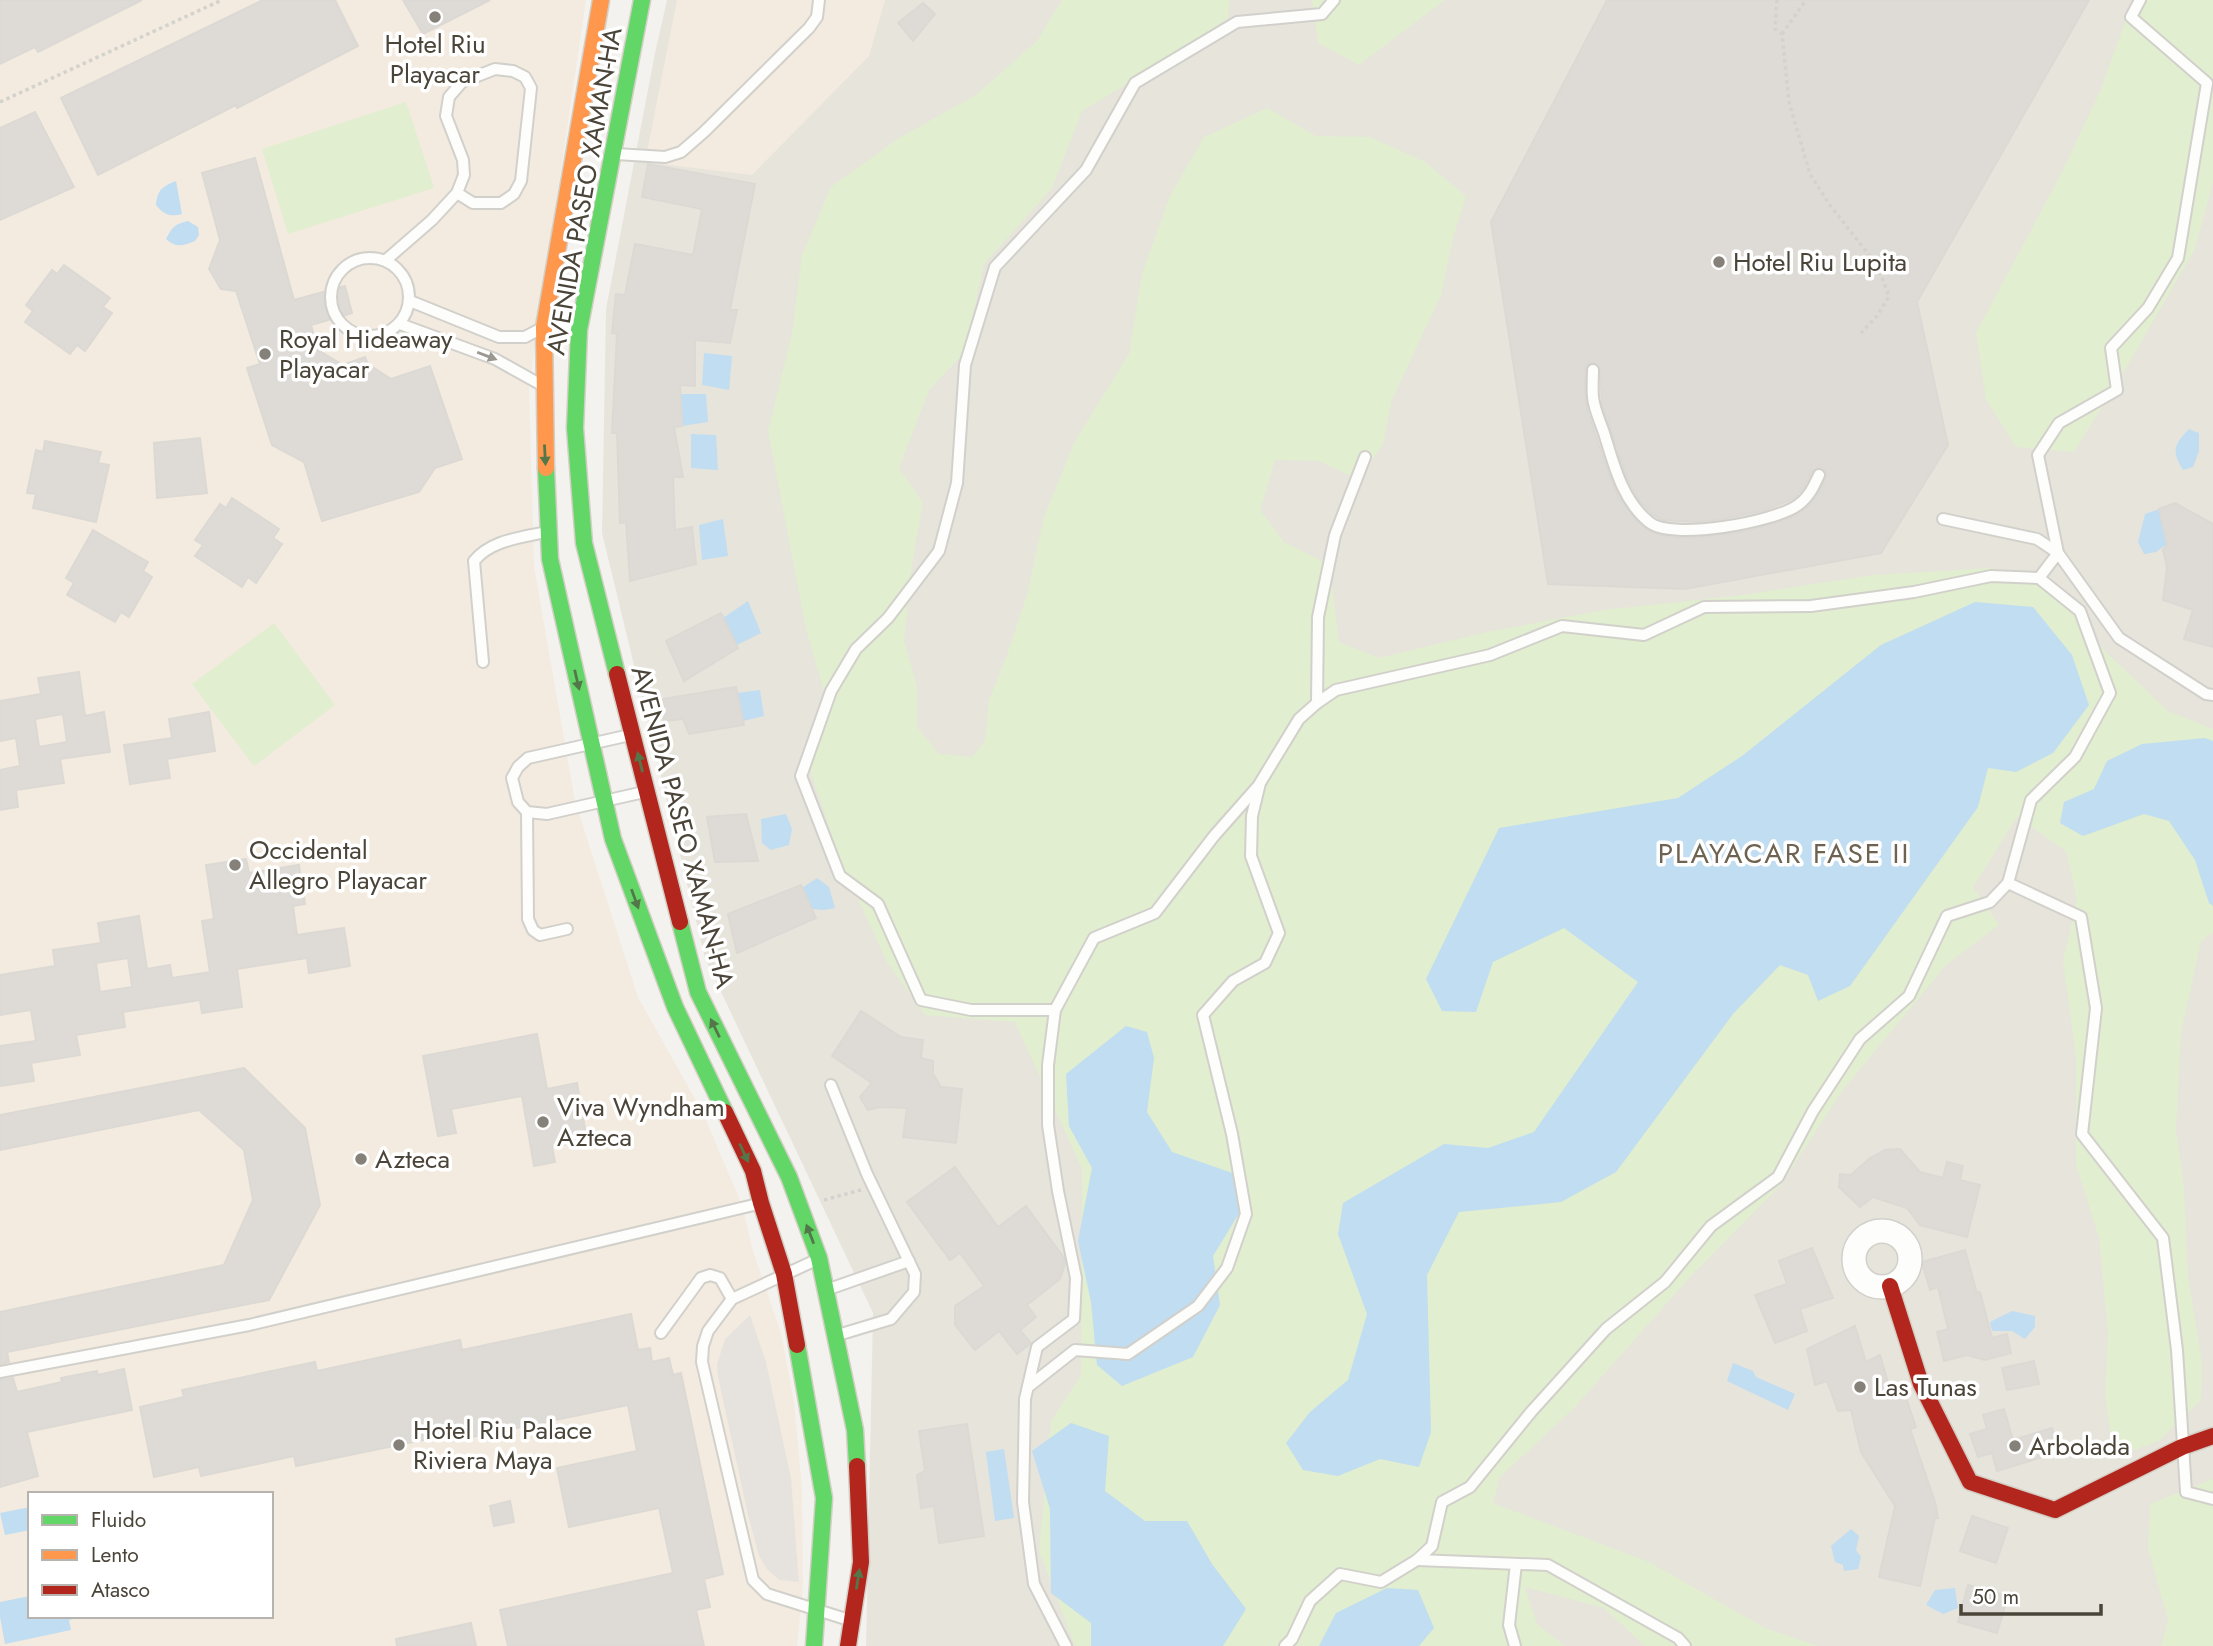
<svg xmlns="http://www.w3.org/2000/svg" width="2213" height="1646" font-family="Jost,sans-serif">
<rect width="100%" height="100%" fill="#f4f2ee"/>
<path fill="#e7e4dc" d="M667,0h1546v1646h-1347l7,-333 -168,-355 -103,-425 4,-224 49,-256z"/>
<g fill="#f3ebdf" fill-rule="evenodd">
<path d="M0,0h586l-57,388 5,178 41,235 63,196 65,116 39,92 11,46 28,82 13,69 8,87 1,94 -6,63h-797zM30,1494h241v122h-241z"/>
<path d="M677,0h208l-16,56 -117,119 -107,-13z"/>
</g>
<g fill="#e1eecf">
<path d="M1062,0h168l-2,18 -51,36 -95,57 -30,77 -68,76 -19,88 -36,38 -30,78 24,35 -12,66 -7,72 13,45v41l22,27 33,3 13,-16 4,-41 18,-45 20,-60 17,-78 31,-76 54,-87 13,-80 28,-78 34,-59 63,-29 49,28 54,1 55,25 41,34 -13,42 -12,57 -50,107 -8,43 -26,34 -38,-18 -44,-1 -15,50 24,32 38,19 10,25 7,56 40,16 108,-26 117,-22 131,-14 138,-21 117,-7 65,20 51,64 62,59 45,18v203l-12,9 -20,92 -5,97 8,57 4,90 14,86 -1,37 -42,41 -45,16 -9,-62 3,-62 -9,-95 -23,-74v-107l-13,-96 14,-62 -11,-48 -49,-34 -44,70 26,38 -53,40 -104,126 -61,94 -91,92 -117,132 -73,68 -7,26 156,59 116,66 53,18h-173l-41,-38 -79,-21 12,37 28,22h-490l-36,-95 12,-130 30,-46 1,-206 -67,-147 -90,-7 -38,-53 -46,-100 -33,-98 18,-66 -20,-69 -38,-198 24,-97 10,-79 29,-68 68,-49 77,-43 61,-54z"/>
<path d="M1312,0h133l-86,65 -41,-22z"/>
<path d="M2133,0h80v182l-18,67 -65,112 -56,91 -58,-5 -30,-48 -10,-66 85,-159 40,-85z"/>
<path d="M406,102l28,86 -146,46 -26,-85z"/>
<path d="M274,623l61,82 -81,61 -62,-82z"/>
<path d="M2213,1479v167h-52l7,-26 -20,-72 2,-44z"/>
</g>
<path fill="#e6e3df" d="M750,1315l16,47 25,116 8,104 -20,-2 -13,-12 -7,-12 -11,-41 -30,-138 -1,-13 8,-25z"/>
<g fill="#c0ddf1">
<path d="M176,181l6,33c-12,3 -18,1 -26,-9 1,-15 7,-19 20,-24z"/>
<path d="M188,221l10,6 1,8 -4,6c-12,5 -19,7 -29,-2 6,-12 9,-15 22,-18z"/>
<path d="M704,353l28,3 -3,34 -27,-5z"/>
<path d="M680,394h26l2,28 -26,4z"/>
<path d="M2189,429l10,4v18l-6,16 -10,3c-12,-20 -9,-25 6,-41z"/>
<path d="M691,434l25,1 2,35 -27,-2z"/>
<path d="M2159,509l8,35 -11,8 -12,2 -6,-12 7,-28z"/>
<path d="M723,519l5,37 -26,4 -3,-35z"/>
<path d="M748,601l13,32 -24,12 -14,-27z"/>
<path d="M1975,602l58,5 39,48 17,50 -36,48 -37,19 -28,-4 -10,39 -128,179 -32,15 -10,-26 -28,-10 -47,49 -117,158 -55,30 -102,10 -32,63 4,157 -12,35 -39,-8 -42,17 -35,-6 -17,-27 24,-31 38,-32 19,-66 -29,-80 5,-31 101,-59 44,4 46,-16 104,-150 -74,-54 -71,34 -17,50 -34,-1 -16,-32 73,-151 179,-30 64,-42 139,-111z"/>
<path d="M760,690l4,26 -21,5 -6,-28z"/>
<path d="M2205,738l8,3v165l-4,-3 -14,-43 -26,-39 -25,-7 -61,22 -23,-13 4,-21 30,-13 13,-28 35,-17z"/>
<path d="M786,814l6,15 -3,16 -18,5 -9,-7 -1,-24z"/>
<path d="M817,878l12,9 6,21 -11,2 -12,-1 -10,-21z"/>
<path d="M1126,1026l21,6 7,26 -7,54 25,40 69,24 5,26 -33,54 7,49 -27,52 -71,29 -25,-21 -6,-63 -13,-61 14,-73 -23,-42 -3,-52z"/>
<path d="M2012,1311l23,5v11l-10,12 -13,-8h-20l-2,-9z"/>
<path d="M1733,1363l20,8 3,6 39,17 -7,16 -61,-29z"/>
<path d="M1071,1423l38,13 -4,55 40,30h42l25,43 34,45 -23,37h-132v-23l-40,-30 -1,-84 -18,-58z"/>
<path d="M1004,1449l10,69 -19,3 -9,-69z"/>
<path d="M30,1507v23l-25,5 -5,-22z"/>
<path d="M1851,1529l8,7 -3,14 5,7 -3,12 -14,2 -1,-6 -8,-3 -4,-16z"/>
<path d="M1387,1588l31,2 16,38 -15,18h-100l17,-33z"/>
<path d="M1955,1588l3,20 -15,6 -17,-9 9,-15z"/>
<path d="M30,1596v20h57l-18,4 2,10 -66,14 -5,-27v-15z"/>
</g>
<g fill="#dedbd6" stroke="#dcd9d4" stroke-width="2" fill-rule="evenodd">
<path d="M0,0h142l-104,52 -3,-5 -35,17z"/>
<path d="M263,0h72l23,46 -121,62 -1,-3 -138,70 -37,-77z"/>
<path d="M403,0h87l-67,34z"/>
<path d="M1607,0h482l-172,302 31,143 -67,108 -196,36 -137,-5 -57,-362zM1592,362l8,5 2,37 25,74 11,21 15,16 10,5 36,2 23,-3 44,-9 28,-12 10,-11 8,-16 7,-4 6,3 2,5 -7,16 -9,12 -9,9 -14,7 -40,12 -48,6 -22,1 -19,-3 -13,-6 -12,-11 -16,-22 -10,-24 -20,-59 -3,-19v-24l2,-5z"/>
<path d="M923,3l12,11 -22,27 -15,-18z"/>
<path d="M35,112l39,75 -74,33v-92z"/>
<path d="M255,158l39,142 51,-14 7,27 -41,12 7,25 25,15 22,-8 3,7 23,15 39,-13 32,93 -27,9 -16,24 -97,29 -18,-59 -32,-17 -25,-77 13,-4 -24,-73 -15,-2 -12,-20 11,-29 -18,-67z"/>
<path d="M648,164l107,20 -25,126h7l-7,33 -35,-3v46l-15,-1 2,41 -8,1 9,50h-10l2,53 17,-3 4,37 -66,17 -4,-59 -6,1 -3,-90h-5l5,-99 -5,-1 4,-39 9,1 10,-51 58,11 9,-46 -60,-12z"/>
<path d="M64,265l46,33 -7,9 9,6 -27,38 -8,-6 -7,9 -45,-32 8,-11 -7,-6 26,-35 5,4z"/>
<path d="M200,438l7,55 -50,5 -3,-55z"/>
<path d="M45,441l56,11 -3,11 11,2 -13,57 -63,-14 3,-14 -9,-1 9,-43 7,2z"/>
<path d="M232,498l47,31 -6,9 9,6 -26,39 -8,-6 -6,10 -47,-31 8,-11 -8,-5 25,-36 6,4z"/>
<path d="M2175,503l38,21v123l-29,-8 9,-29 -30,-10 4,-33 -4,-17 4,-6 -8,-35z"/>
<path d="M93,530l55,32 -5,9 9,6 -23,40 -8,-5 -6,10 -48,-27 7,-12 -8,-5z"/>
<path d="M721,613l17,35 -54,33 -18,-40z"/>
<path d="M79,672l6,44 19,-4 6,40 -50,7 4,24 -48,7 2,17 -18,3v-40l20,-4 -4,-28 -16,3v-40l41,-7 -3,-16zM63,714l4,28 -28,5 -4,-28z"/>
<path d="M736,687l8,38 -55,9 -6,-15 -19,2 -1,-22z"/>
<path d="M209,712l6,39 -48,8 3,19 -40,6 -6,-39 48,-7 -3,-19z"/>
<path d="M746,814l12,47 -43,1 -8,-45z"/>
<path d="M246,859l3,14 50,-8 6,39 -12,2 4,29 47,-7 6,38 -41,7 -2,-15 -70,11 5,38 -40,6 -2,-13 -77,12 2,15 -49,8 4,20 -49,8 3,18 -34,5v-40l36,-5 -5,-31 -31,5v-40l55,-9 -2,-16 48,-7 -3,-20 41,-7 8,53 23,-4 2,13 38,-6 -8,-51 12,-2 -8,-54zM128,958l4,29 -32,5 -4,-29z"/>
<path d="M801,885l15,33 -79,35 -9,-39z"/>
<path d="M861,1011l40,26 22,3 -2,18 12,3v13l8,13 21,2 -6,54 -53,-6 4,-29 -27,-1 -12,3 -8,-13 12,-14 -40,-27z"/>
<path d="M537,1034l10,55 30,-6 10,57 -35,7 3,15 -21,4 -12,-70 -71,13 5,24 -18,3 -15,-80z"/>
<path d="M244,1068l61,60 15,77 -51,95 -262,52 2,10 -9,2v-52l224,-47 29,-65 -9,-50 -45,-40 -199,40v-35z"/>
<path d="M1900,1149l20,23 23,6 4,-16 16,4 -3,14 20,5 -13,52 -47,-12 -13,-17 -34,-11 -13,10 -21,-20 1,-13 11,1 19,-17 15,-8z"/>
<path d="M955,1167l43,60 28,-21 38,52 1,5 -5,16 -33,26 9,12 -16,13 11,13 -14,11 -18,-23 -24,19 -20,-25v-19l29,-20 -24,-33 -10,7 -43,-58z"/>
<path d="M1812,1248l21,50 -33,11 7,22 -32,12 -20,-48 32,-11 -8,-23z"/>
<path d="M1965,1250l12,43 3,-1 12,46 15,-4 4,19 -26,7 -18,-5 -23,6 -7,-29 11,-3 -10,-42 -8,3 -8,-28z"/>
<path d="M631,1314l7,36 12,-2 2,14 17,-4 4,17 8,-2 42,201 -19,5 6,28 -14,3 8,36h-196l-8,-36 173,-37 -14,-65 -90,19 -12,-59 80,-17 -9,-46 -180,37 -1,-7 -151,31 -2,-10 -93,20 -2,-9 -45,10 -14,-70 44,-10 -2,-7 133,-28 2,9 143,-31 2,10z"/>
<path d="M1855,1326l11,36 14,-7 10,35 13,-1 13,38 -6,2 25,73 3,16h-3l-15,68 -41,-9 16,-71 -34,-54 -10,-42 -13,1 -11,-30 -12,4 -8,-36z"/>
<path d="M2034,1361l5,23 -32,6 -5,-22z"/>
<path d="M124,1369l8,41 -105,22 11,44 -38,11v-107l13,-2 4,14 45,-10 -1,-4 36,-7 1,4z"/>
<path d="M2004,1409l9,31 39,-12 7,24 -62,19 -5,-18 -14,4 -8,-23 17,-5 -4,-14z"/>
<path d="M967,1424l17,112 -45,7 -5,-37 -13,2 -4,-33 8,-4 -6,-40z"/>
<path d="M510,1501l4,21 -20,4 -4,-20z"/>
<path d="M1972,1516l36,12 -12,35 -36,-12z"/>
<path d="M1968,1585l40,11 -11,37 -39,-11z"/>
<path d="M471,1623l5,23h-79l-1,-7z"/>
</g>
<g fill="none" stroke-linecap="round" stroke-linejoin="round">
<g stroke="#d2d0cb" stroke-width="14">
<g id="lane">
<path d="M616,154l49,3 16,-5 23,-20 105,-104 8,-11 2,-17"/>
<circle cx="370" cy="297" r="39"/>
<path d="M386,260l46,-40 25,-27 7,-18 -1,-15 -17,-44 3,-19 13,-15 33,-13 18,2 12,6 6,11 -10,93 -7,13 -13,9h-28l-16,-10"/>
<path d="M410,301l89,36h26l19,-10 33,3"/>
<path d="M400,324l95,35 43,24"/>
<path d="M1593,370c0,9 -1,18 0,27 1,12 7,24 11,36 10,32 18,67 45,89 22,19 126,0 149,-17 11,-8 16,-19 21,-30"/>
<path d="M1943,519l94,20 21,14 61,85 87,56 7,1"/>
<path d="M483,662l-9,-101c17,-21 46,-23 72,-29"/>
<path d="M1317,703l1,-86 17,-82 30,-78"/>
<path d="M630,735l-102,23 -10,9 -6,11 6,24 9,10 20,2 97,-22"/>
<path d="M527,812l1,107 5,11 7,5 27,-6"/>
<path d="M2008,883l73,34 15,91 -14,126 81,104 14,112 9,142 27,7"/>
<path d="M1055,1010l39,-72 61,-25 59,-77 45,-51"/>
<path d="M831,1085l36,89 48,100 -1,18 -23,27 -53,16"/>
<path d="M816,1260l-84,39 -24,32 -5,15 -1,16 51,218 14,14 82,26"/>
<path d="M829,1289l80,-28"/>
<path d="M661,1333l40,-55 9,-3 10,3 12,21"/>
<path d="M0,1372l249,-47 509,-121"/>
<path d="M1028,1387l47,-37 53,4 70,-48 29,-38 19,-54 -14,-80 -29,-119 30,-34 32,-18 14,-30 -28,-77 1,-40 8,-33 39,-64 18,-16 19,-13 154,-35 72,-29 82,9 60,-28 107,-1 103,-14 77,-16 48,2"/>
<path d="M1417,1560l131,5 130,73 7,8"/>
<path d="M1066,1646l-32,-62 -11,-82 2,-103 12,-52 37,-28 2,-41 -18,-87 -10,-66v-60l7,-55h-84l-50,-10 -43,-96 -38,-28 -39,-100 30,-85 25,-42 32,-31 51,-67 18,-68 8,-118 30,-98 91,-97 49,-87 102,-61 85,-8 12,-14"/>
<path d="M1285,1646l7,-7 18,-38 30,-27 41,8 36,-22 15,-14 10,-44 28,-15 61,-75 75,-83 59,-47 46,-56 67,-49 35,-66 47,-72 49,-43 38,-80 43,-14 18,-19 23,-83 44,-43 35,-64 -30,-82 -41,-33 19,-25 -20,-98 21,-32 58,-33 -6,-42 37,-40 30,-50 29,-175 -76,-66 9,-17"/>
<path d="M1515,1646l-6,-21 7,-61"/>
</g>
</g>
<g stroke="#d2d0cb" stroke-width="26">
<circle id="street" cx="1882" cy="1259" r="28"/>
</g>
<g stroke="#d3cfc5" stroke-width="19">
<g id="fast">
<path d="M546,468l4,91 63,280 62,168 50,105"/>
<path d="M617,674l-33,-131 -9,-115 4,-98 63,-330"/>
<path d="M680,922l18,70 91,185 30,81 36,172 2,36"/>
<path d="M797,1345l27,153 -10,148"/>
</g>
</g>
<g stroke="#d3cfc5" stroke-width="19">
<path id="slow" d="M546,468l-2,-141 57,-327"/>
</g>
<g stroke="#d3cfc5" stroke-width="19">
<g id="jam">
<path d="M617,674l63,248"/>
<path d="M725,1112l28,59 8,32 23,71 13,71"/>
<path d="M1890,1286l31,98 49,98 85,28 127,-63 31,-11"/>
<path d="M848,1646l13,-84 -4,-96"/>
</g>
</g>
<g stroke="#d3d2cc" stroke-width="3.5" stroke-dasharray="3.5 3.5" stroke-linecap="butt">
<path d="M1777,0l-2,29 7,5 7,68 21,72 19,30 48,61 12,31 -12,20 -16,17"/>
<path d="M1782,34l24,-34"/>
<path d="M0,102l222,-102"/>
<path d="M824,1200l37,-10"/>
</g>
<use href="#lane" stroke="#fdfdfc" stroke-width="10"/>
<use href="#street" stroke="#fdfdfc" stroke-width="23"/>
<use href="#fast" stroke="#63d668" stroke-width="16"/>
<use href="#slow" stroke="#ff974d" stroke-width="16"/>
<use href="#jam" stroke="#b3261e" stroke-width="16"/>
</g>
<defs><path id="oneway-solid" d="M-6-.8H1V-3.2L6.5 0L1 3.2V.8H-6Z" transform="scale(1.75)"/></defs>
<use fill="#9b9791" href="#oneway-solid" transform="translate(487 356) rotate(21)"/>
<g fill="#537749">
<use href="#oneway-solid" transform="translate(545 455) rotate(87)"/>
<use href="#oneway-solid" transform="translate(577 680) rotate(77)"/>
<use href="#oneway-solid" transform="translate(640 762) rotate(-104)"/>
<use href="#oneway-solid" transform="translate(635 899) rotate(70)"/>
<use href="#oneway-solid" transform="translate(715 1028) rotate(-116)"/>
<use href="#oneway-solid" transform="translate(744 1153) rotate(65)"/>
<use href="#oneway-solid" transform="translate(810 1234) rotate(-111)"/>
<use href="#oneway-solid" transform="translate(858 1579) rotate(-81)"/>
</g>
<g fill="#868178" stroke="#fff" stroke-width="2.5">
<circle cx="435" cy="17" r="7"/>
<circle cx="1719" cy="262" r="7"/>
<circle cx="265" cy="354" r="7"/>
<circle cx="235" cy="865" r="7"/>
<circle cx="543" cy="1122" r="7"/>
<circle cx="361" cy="1159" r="7"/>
<circle cx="1860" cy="1387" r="7"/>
<circle cx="399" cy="1445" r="7"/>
<circle cx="2015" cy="1446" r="7"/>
</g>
<g text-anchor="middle" stroke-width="7" stroke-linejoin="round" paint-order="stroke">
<g font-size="26" fill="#4b4439" stroke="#fff" text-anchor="start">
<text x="435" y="53" text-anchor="middle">Hotel Riu<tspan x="435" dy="30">Playacar</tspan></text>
<text x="1733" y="271">Hotel Riu Lupita</text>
<text x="279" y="348">Royal Hideaway<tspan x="279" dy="30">Playacar</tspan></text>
<text x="249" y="859">Occidental<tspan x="249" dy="30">Allegro Playacar</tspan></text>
<text x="557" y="1116">Viva Wyndham<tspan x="557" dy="30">Azteca</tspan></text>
<text x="375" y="1168">Azteca</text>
<text x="1874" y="1396">Las Tunas</text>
<text x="413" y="1439">Hotel Riu Palace<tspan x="413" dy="30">Riviera Maya</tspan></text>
<text x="2029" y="1455">Arbolada</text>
</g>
<g font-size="26" fill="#4b4439" stroke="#fff">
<text transform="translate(584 191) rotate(-80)" y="9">AVENIDA PASEO XAMAN-HA</text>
<text transform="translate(683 827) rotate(75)" y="9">AVENIDA PASEO XAMAN-HA</text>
</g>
<g font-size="28" letter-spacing="2" fill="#6e6250" stroke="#fff">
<text x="1784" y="863">PLAYACAR FASE II</text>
</g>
</g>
<rect x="28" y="1492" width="245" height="126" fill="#ffffff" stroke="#b7b4b0" stroke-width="2"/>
<rect x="42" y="1515" width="35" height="10" fill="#63d668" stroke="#b7b4b0" stroke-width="2"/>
<text x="91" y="1527" font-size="21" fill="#4b4439">Fluido</text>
<rect x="42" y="1550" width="35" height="10" fill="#ff974d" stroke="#b7b4b0" stroke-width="2"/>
<text x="91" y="1562" font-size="21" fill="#4b4439">Lento</text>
<rect x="42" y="1585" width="35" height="10" fill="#b3261e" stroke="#b7b4b0" stroke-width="2"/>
<text x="91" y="1597" font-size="21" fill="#4b4439">Atasco</text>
<path d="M1961 1604v10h140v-10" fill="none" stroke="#4b4439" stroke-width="3.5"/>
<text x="1972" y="1604" font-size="21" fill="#4b4439" stroke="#ffffff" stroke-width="5" paint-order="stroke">50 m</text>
</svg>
